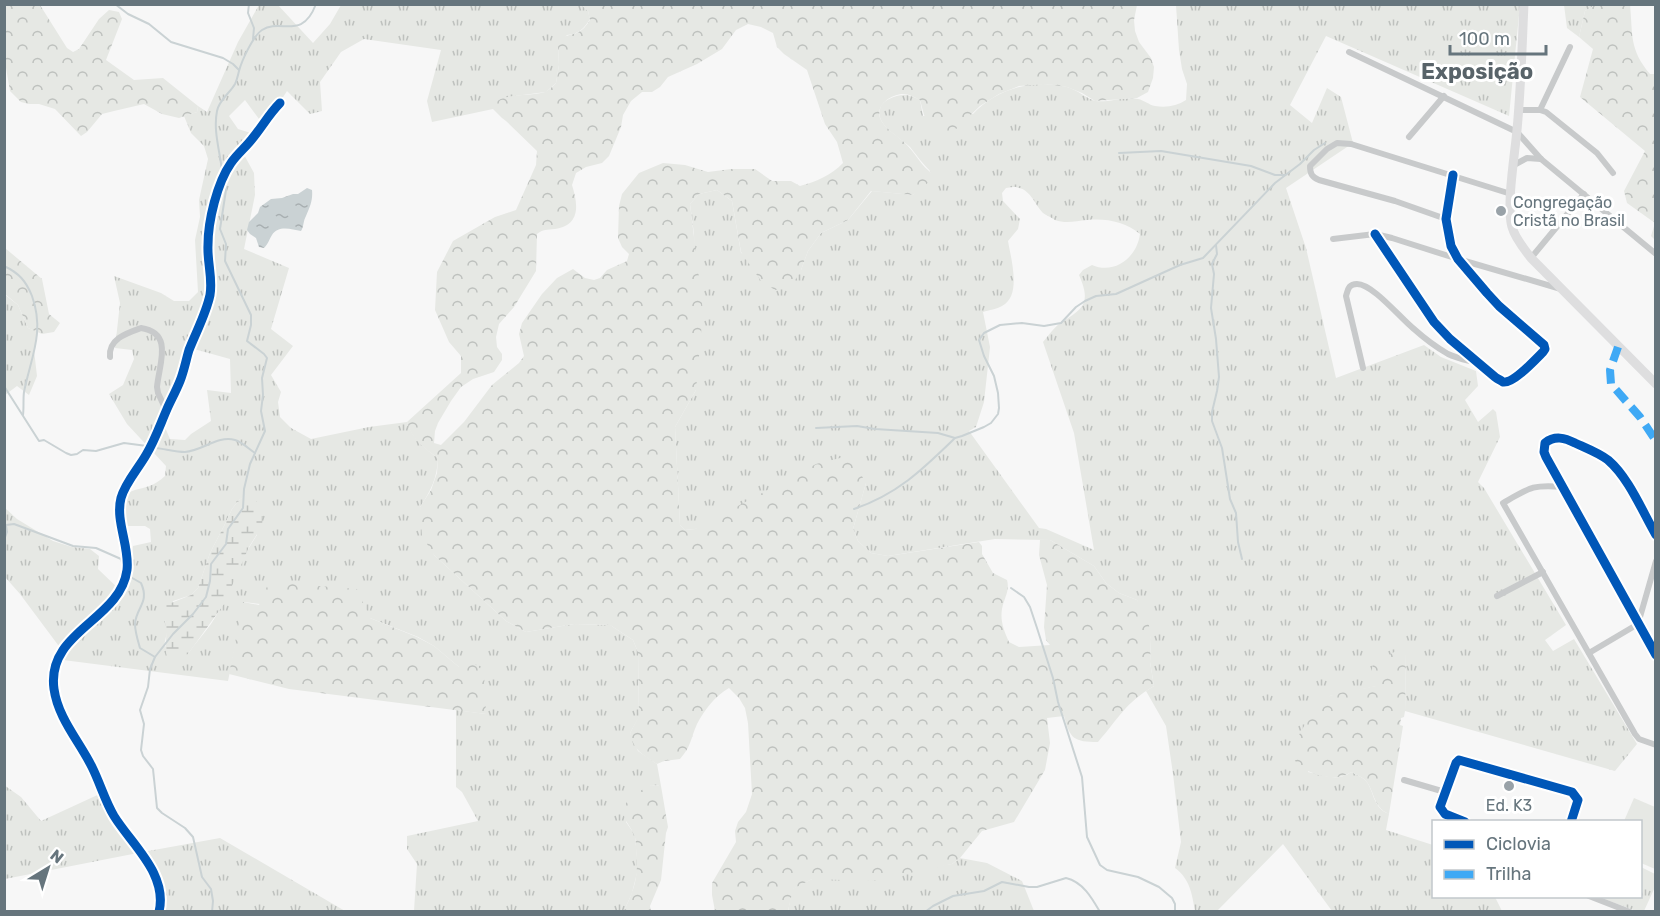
<svg xmlns="http://www.w3.org/2000/svg" width="1660" height="916" font-family="Rubik,sans-serif">
<defs>
<pattern id="grass-tufts" width="24" height="20" patternUnits="userSpaceOnUse" patternTransform="scale(1.5)"><rect width="24" height="20" fill="#e6e8e4"/><path d="M3 7l-1-3M5 7V3M7 7l1-3M15 17l-1-3M17 17v-4M19 17l1-3" fill="none" stroke="#bec1be"/></pattern>
<pattern id="forest-crowns" width="20" height="18" patternUnits="userSpaceOnUse" patternTransform="scale(1.5)"><rect width="20" height="18" fill="#e6e8e4"/><path d="M2 6a3 3 0 1 1 6 0M12 15a3 3 0 1 1 6 0" fill="none" stroke="#bec1be"/></pattern>
<pattern id="wetland-marsh" width="20" height="14" patternUnits="userSpaceOnUse" patternTransform="scale(1.5)"><rect width="20" height="14" fill="#e6e8e4"/><path d="M1 5h8M5 5V1M11 12h8M15 12V8" fill="none" stroke="#bec1be"/></pattern>
<pattern id="water-ripples" width="26" height="14" patternUnits="userSpaceOnUse" patternTransform="scale(1.5)"><rect width="26" height="14" fill="#cad2d4"/><path d="M2 4q2-2 4 0t4 0M15 11q2-2 4 0t4 0" fill="none" stroke="#a8afb1"/></pattern>
</defs>
<rect width="100%" height="100%" fill="#f7f7f7"/>
<g fill="url(#grass-tufts)" fill-rule="evenodd">
<path d="M581,4l7,7 2,8c-6,10 -12,15 -23,16l-9,11 1,19 -3,18 -10,9 -31,4 -21,8 -1,5 -61,13 -5,-21 14,-51 -77,-11 -23,13 -21,30 2,29 -12,3 -23,-23 -20,31 -5,1 -17,-23 -16,16 9,13 16,5 -12,17 12,22 1,22 -11,54 45,19 -18,61 22,17 -22,29 10,17 -3,10 2,15 11,11 20,11 58,-12 38,-5c6,17 17,26 31,36 -1,21 -7,32 -18,49l14,48 72,66 20,11 48,-8 36,1 23,15 5,12 1,65 -9,16 8,18 19,13 4,22 -10,-1 -25,37 9,13 3,34 -6,24 -8,18h-210l3,-47 -10,-15v-13l71,-15 -16,-29 -6,-5v-77l30,4 -27,-47 -25,-21 -16,-9 -48,-19 -126,-16 -16,79 -165,-21 1,-7 -44,-59 -15,-17 -1,-70 13,12 36,22 19,6 18,2 9,7 -1,13 24,23 5,-12 6,-34 18,-4 -1,-13 -5,-3h-21c-7,-51 16,-26 41,-50l1,-10 -39,-42 -18,-30 14,-9 11,-26 -2,-9 -17,-2 5,-45 -6,-27 47,17 13,8h15l9,-9 -3,-52 5,-23 -1,-17 9,-41 -4,-13 -13,-13 -7,-17 13,-4 1,-6 9,6 31,-70 21,-37h19l35,38 17,-19 11,-19zM194,349l36,10 1,34 -24,-3 4,31 -20,13 -6,6 -15,-1 -6,-14 26,-61zM250,493l7,42c-19,27 -27,61 -46,89 -7,10 -16,19 -23,30l-24,-8 3,-14 -2,-11 8,-20 18,-6 7,-7 12,-35 14,-27 8,-17 7,-9z"/>
<path d="M1176,5h344l-11,111 -183,-80 -36,69 22,18 15,-35 14,9 12,46 -67,45 20,60 30,130 88,-33 17,12 35,14 2,15 -13,14 13,22 15,-13 3,3 4,25 -22,45 6,6 82,137 -21,15 8,11 21,-12 63,105 -22,27 -210,-60 1,-58 -29,33 -47,10 -22,76c14,3 31,10 43,0 4,2 9,4 13,7 11,10 7,28 25,35l-3,16 47,15 1,51 61,1 7,14h-170l-49,-67 -66,67h-22c-3,-17 -5,-32 -20,-43l6,-26 -8,-68 -7,-48 -20,-35 8,-5 -4,-24 1,-23 -14,-39 -18,-7 -13,-10 -12,-17 -44,-26 -55,-1 -107,17 -17,-3 -13,-12 -5,-12 13,-46 -171,46 -10,1 -5,-5 -5,-98 21,-37 -2,-156 -4,-30 9,-10 18,-4 15,11 9,52 60,17 7,-19 13,-18 27,-13 24,-29 41,4 18,-23c-8,-8 -14,-16 -21,-25 -10,-10 -35,-22 -30,-38 1,-5 5,-8 9,-10 12,-6 20,-5 31,1l3,16 50,-2c23,-25 61,-36 94,-27 9,2 22,13 29,14 11,2 29,-5 42,-2 6,1 11,6 17,7 11,2 22,0 31,-6l1,-16 -5,-15 -3,-19zM1013,187c17,0 20,15 30,26 3,2 9,5 12,7 11,4 21,1 32,0 19,-2 39,2 53,14 -3,23 -25,41 -48,31l-9,5 -4,5c11,25 7,33 -16,46 -8,5 -14,14 -20,21l31,91 20,117 -48,-21 -7,-1 -70,-97 7,-4 8,-25 6,-55 -7,-35c6,-2 14,-3 19,-6 20,-10 9,-47 6,-65l10,-12 2,-10 -17,-18 -1,-8 4,-5z"/>
<path d="M1564,5h31l-10,6 -6,26 -12,-9z"/>
<path d="M4,294l14,11 10,23 10,4 -4,18 3,26 -8,19 -12,-9 -12,9z"/>
<path d="M4,785l17,12 20,24 63,-29 39,60 77,-14 125,73h-185c8,-25 -4,-39 -17,-59l-138,27z"/>
<path d="M960,858l27,5 35,18 12,30 -246,1 4,-23 20,-10h29l111,-15z"/>
<path d="M1641,867l14,7v13l-11,24h-8l-37,-14 41,-1z"/>
</g>
<g fill="url(#forest-crowns)" fill-rule="evenodd">
<path d="M4,5h36l27,43 6,4 6,-3 20,-30 10,-9 10,2 3,7 -16,41 28,20 29,-2 35,28 -1,6 -18,6 -17,-4 -18,-10 -30,7 -12,3 -15,18 -6,4 -26,-27 -16,-5h-10l-8,-2 -11,-11 -5,-29z"/>
<path d="M581,5h556l-3,15 1,11 4,11 12,16 3,9 -1,11 -5,14 -11,6 -42,3 -13,-8 -15,-6 -20,-3 -28,2 -20,8 -19,12 -26,25 -17,4c-12,-10 -13,-21 -17,-35 -6,-3 -11,-6 -18,-6 -12,1 -26,11 -22,24 4,11 20,19 27,27 6,6 10,13 15,19 4,5 9,8 13,13l-22,18 -42,-4 -23,29 -27,13 -13,18 -7,19 -10,17 -16,3 -14,-9 -20,-29 -9,-51 -15,-11 -18,4 -9,10 13,107 -7,79 -21,37 5,98 5,5 10,-1 121,-65 28,-7 12,9 10,17 -13,46 5,12 13,12 17,3 91,-14 3,4v8l11,19 14,7c3,11 -3,18 -5,29 -2,12 2,22 7,33l10,5 31,-2 -4,-5 -2,-13 3,-42 -8,-30 1,-15h10l44,26 12,17 13,10 18,7 11,19 3,20 -1,23 4,24c-29,17 -35,32 -56,56 -24,0 -28,-3 -34,-26l-17,2 3,25 -5,27 -31,52 -32,9 -22,27 -8,6 -80,17 -60,-2 -19,10 -5,22h-73l-3,-16v-12l24,-41 -1,-11 3,-9 8,-10 6,-18 -4,-71 -3,-15 -6,-10 -10,-10c-14,8 -24,21 -32,36 -7,16 -5,21 -17,35l-16,2 -7,3c-15,-10 -23,-13 -27,-31l9,-17 -1,-64 -5,-12 -23,-15 -36,-1 -48,8 -20,-11 -72,-66 -12,-19 -2,-29 11,-17 6,-17 1,-15c-15,-11 -25,-17 -31,-36l54,-49v-17l-12,-14 -14,-32 2,-38 16,-31 42,-24 21,-7 20,-45 1,-14 -31,-30 -4,-3 -9,-9v-5c13,-12 36,-7 52,-12 4,-2 8,-6 11,-9l3,-18 -1,-19 1,-7c17,-8 20,-2 31,-19l-2,-9zM748,24l13,3 12,6 4,14 7,7 23,16 18,54 12,18 6,21c-11,12 -28,19 -43,23l-9,-5h-19l-17,-12h-24l-23,3 -23,-7 -22,-2 -24,10 -17,21 -3,12 -1,32 4,9 7,7 -2,7 -20,9 -7,8 -6,2 -9,-2 -12,-9 -16,9 -15,16 -20,29 -3,11 5,22 -5,7 -27,22 -28,37 -23,23 -7,-2 1,-12 3,-8 13,-22 10,-14 12,-8 21,-7 8,-12v-6l-5,-7 -1,-10 3,-13 15,-17 22,-36 1,-37c6,-5 10,-4 18,-5 26,-4 23,-25 17,-44l4,-12 10,-6 16,-4 7,-7 12,-29 2,-12 8,-14 11,-9h10l8,-5 8,-10 29,-13 25,-15 14,-19z"/>
<path d="M1595,5h35c3,30 -1,44 20,69h5v166l-4,-4 4,-13 -28,-20 -3,-12 21,-40 -65,-54 13,-48 -14,-12 6,-26z"/>
<path d="M5,248l37,31 7,35 11,9 -6,9 -12,2 -14,-6 -10,-23 -13,-11z"/>
<path d="M269,582l88,7 13,29 47,19 17,9 25,21 15,-4 10,9 2,42 -197,-25 -60,-15 14,-72 16,3z"/>
<path d="M1402,648l4,5 -1,58 -1,6 -3,1 -1,7 3,1 -14,88c-17,-7 -14,-25 -25,-35 -4,-3 -9,-5 -13,-7 -14,11 -44,3 -55,-10 -3,-4 -3,-9 -4,-14 8,-14 23,-46 38,-52 13,-5 32,-7 46,-10l-5,-11 2,-12z"/>
<path d="M651,785l10,1 7,41 -2,6 -5,47 -11,26 1,5h-27c11,-23 15,-36 12,-62 0,-5 0,-10 -2,-14 -4,-11 -14,-17 -9,-30 5,-10 17,-15 26,-20z"/>
</g>
<path fill="url(#wetland-marsh)" d="M250,492l13,19 -1,15 -13,21 -25,57 -36,50 -15,5 -6,-2c-3,-12 0,-15 -1,-26 0,-9 -3,-16 0,-26l25,-10 7,-7 12,-35 14,-27 8,-17 7,-9z"/>
<path fill="#e6e8e4" d="M1634,798l21,9v62l-14,-6 -1,-41 -16,-1z"/>
<path fill="url(#water-ripples)" d="M307,188l5,2c1,10 -2,17 -6,26 -3,5 -2,10 -5,15 -10,-2 -23,-6 -29,4 -3,5 -4,9 -8,13l-5,-1 -3,-9 -6,-4 -3,-4 2,-8 9,-9 2,-6 11,-8 11,-1 11,-4h5z"/>
<g fill="none" stroke-linecap="round" stroke-linejoin="round">
<g stroke="#cad2d4" stroke-width="2">
<path d="M115,4l13,10 21,10 22,18 52,16 10,6 6,6"/>
<path d="M249,4l-1,9 6,15 -1,11"/>
<path d="M1119,153l42,-2 90,15 24,9h10"/>
<path d="M222,171c-2,-20 -9,-40 -5,-60 2,-11 13,-18 18,-27 2,-4 3,-9 4,-13 3,-11 14,-35 23,-41 19,-12 40,11 54,-26"/>
<path d="M1216,245l1,9 -5,10 2,10 -3,34 5,31 3,38 -2,14 -5,21v9l10,27 8,51 6,14 2,29 4,17"/>
<path d="M4,266c15,7 22,15 28,30 13,36 -1,61 -8,96 -1,7 0,15 -1,23"/>
<path d="M4,386l35,55 5,-1 22,13 5,2 6,-1 6,-4 13,1 28,-8 23,3"/>
<path d="M816,428l41,-2 18,3 63,4 17,5 7,-2 22,-9 7,-4 7,-9 1,-6 -1,-15 -4,-17 -10,-20 -5,-16 5,-7 16,-8 22,-2 22,3 17,-3 15,-16 9,-6 11,-5 20,-2 64,-29 23,-7 72,-75 25,-19 14,-14 11,-7"/>
<path d="M156,448c9,1 20,4 29,4 17,-1 33,-17 50,-12 7,2 14,9 20,13"/>
<path d="M854,509c44,-15 69,-40 101,-71"/>
<path d="M4,540l3,-8 -1,-7 8,-1 59,22 23,2 25,11 3,11"/>
<path d="M127,575l14,8c9,20 -5,24 -6,41 0,8 3,17 5,24l15,9"/>
<path d="M1011,588l13,9 6,10 7,21 16,50 5,24 24,75 5,60 13,28 7,5 31,7 21,10 13,11 3,6v8"/>
<path d="M212,912l1,-11 -2,-12 -9,-12 -9,-40 -8,-9 -23,-15 -5,-5 -4,-39 -10,-13 -2,-6 3,-26 -4,-14 8,-23 2,-18 5,-12 18,-23 20,-20 13,-17 4,-16 1,-17 15,-20 2,-15 15,-21 1,-19 6,-25 15,-33 -4,-20 2,-16 -1,-17 5,-20 -3,-4 -17,-13 4,-16v-10l-26,-54 1,-17 -6,-15 6,-39v-11"/>
<path d="M925,912l8,-6 20,-10 31,-5 18,-9 27,5h8l29,-9c17,4 26,20 34,34"/>
</g>
<g stroke="#c8cacb" stroke-width="6">
<path d="M1349,52l168,80 24,27 115,95"/>
<path d="M1519,110h21l6,2 51,41 16,20"/>
<path d="M1540,110l30,-63"/>
<path d="M1409,137l35,-41"/>
<path d="M1514,165l13,-7 14,1"/>
<path d="M1446,219l-51,-18 -76,-21c-7,-3 -9,-6 -9,-14l17,-17 10,-6 14,1 160,50"/>
<path d="M1375,234l59,88 16,17 45,38c1,1 7,4 8,5 10,2 33,-23 40,-30l2,-3 -1,-4 -45,-39 -12,-13 -29,-34 -7,-13 -5,-27 7,-44"/>
<path d="M1333,239l42,-5 17,4 66,21 103,30"/>
<path d="M1531,258l53,-64"/>
<path d="M110,357c-2,-18 17,-24 31,-29 33,5 18,36 16,59l1,6 8,17"/>
<path d="M1363,368l-17,-72c2,-6 2,-12 11,-12 16,0 44,35 57,45 10,9 22,18 34,25 8,4 18,6 26,8"/>
<path d="M1563,487c-30,-3 -34,1 -60,16l132,231 4,5 17,6"/>
<path d="M1656,535c-14,-24 -27,-57 -48,-75 -9,-7 -22,-12 -33,-17 -10,-5 -20,-8 -30,0l-1,9 2,5 110,198"/>
<path d="M1497,596l46,-24"/>
<path d="M1589,653l49,-29 18,-63"/>
<path d="M1404,780l41,12"/>
<path d="M1465,822l-20,-8 -5,-7 16,-44 3,-3 113,32 6,8 -7,22"/>
<path d="M1589,896l41,16"/>
<path d="M159,912c9,-38 -27,-67 -45,-96 -9,-15 -14,-33 -22,-49 -13,-26 -34,-49 -38,-78 -8,-58 66,-68 73,-119 3,-23 -12,-49 -6,-72 4,-15 17,-29 25,-43 9,-15 14,-30 21,-46 4,-9 9,-18 13,-28 4,-10 6,-21 9,-31 7,-18 17,-36 21,-55 3,-17 -3,-33 -2,-50 0,-24 9,-62 23,-82 6,-9 15,-16 21,-24 10,-12 17,-25 28,-36"/>
</g>
<path stroke="#dededf" stroke-width="9" d="M1524,4c-2,42 -3,84 -7,126 -2,23 -11,76 -5,97 3,11 12,22 19,31l125,126"/>
<path stroke="#3fa9f5" stroke-width="8" stroke-dasharray="15 8" stroke-linecap="butt" d="M1618,347l-8,23 1,14 29,33 16,24"/>
<g stroke="#fff" stroke-width="13">
<g id="cycleway">
<path d="M1375,234l59,88 16,17 45,38c1,1 7,4 8,5 10,2 33,-23 40,-30l2,-3 -1,-4 -45,-39 -12,-13 -29,-34 -7,-13 -5,-27 7,-44"/>
<path d="M1656,535c-14,-24 -27,-57 -48,-75 -9,-7 -22,-12 -33,-17 -10,-5 -20,-8 -30,0l-1,9 2,5 110,198"/>
<path d="M1465,822l-20,-8 -5,-7 16,-44 3,-3 113,32 6,8 -7,22"/>
<path d="M159,912c9,-38 -27,-67 -45,-96 -9,-15 -14,-33 -22,-49 -13,-26 -34,-49 -38,-78 -8,-58 66,-68 73,-119 3,-23 -12,-49 -6,-72 4,-15 17,-29 25,-43 9,-15 14,-30 21,-46 4,-9 9,-18 13,-28 4,-10 6,-21 9,-31 7,-18 17,-36 21,-55 3,-17 -3,-33 -2,-50 0,-24 9,-62 23,-82 6,-9 15,-16 21,-24 10,-12 17,-25 28,-36"/>
</g>
</g>
<use href="#cycleway" stroke="#0057b8" stroke-width="9"/>
</g>
<g fill="#99a2a8" stroke="#fff" stroke-width="2">
<circle cx="1501" cy="211" r="6"/>
<circle cx="1509" cy="786" r="6"/>
</g>
<g text-anchor="middle" stroke-width="6" stroke-linejoin="round" paint-order="stroke">
<g font-size="16" fill="#66757d" stroke="#fff" text-anchor="start">
<text x="1513" y="208">Congregação<tspan x="1513" dy="18">Cristã no Brasil</tspan></text>
<text x="1509" y="811" text-anchor="middle">Ed. K3</text>
</g>
<g font-size="22" font-weight="bold" fill="#586369" stroke="#fff">
<text x="1477" y="79">Exposição</text>
</g>
</g>
<rect width="1660" height="916" fill="none" stroke="#66757d" stroke-width="12"/>
<rect x="1432" y="820" width="210" height="78" fill="#ffffff" stroke="#c2c8cb" stroke-width="1.5"/>
<rect x="1444" y="840" width="30" height="9" fill="#0057b8" stroke="#c2c8cb" stroke-width="1.5"/>
<text x="1486" y="850" font-size="18" fill="#66757d">Ciclovia</text>
<rect x="1444" y="870" width="30" height="9" fill="#3fa9f5" stroke="#c2c8cb" stroke-width="1.5"/>
<text x="1486" y="880" font-size="18" fill="#66757d">Trilha</text>
<g transform="translate(48 868) rotate(38)" stroke="#ffffff" stroke-width="4.5" paint-order="stroke">
<path d="M0-4.5L10 22L0 15L-10 22Z" fill="#66757d"/>
<text y="-9" font-size="16" font-weight="bold" text-anchor="middle" fill="#66757d">N</text>
</g>
<path d="M1450 45v9h96v-9" fill="none" stroke="#66757d" stroke-width="3"/>
<text x="1459" y="45" font-size="18" fill="#66757d" stroke="#ffffff" stroke-width="4.5" paint-order="stroke">100 m</text>
</svg>
